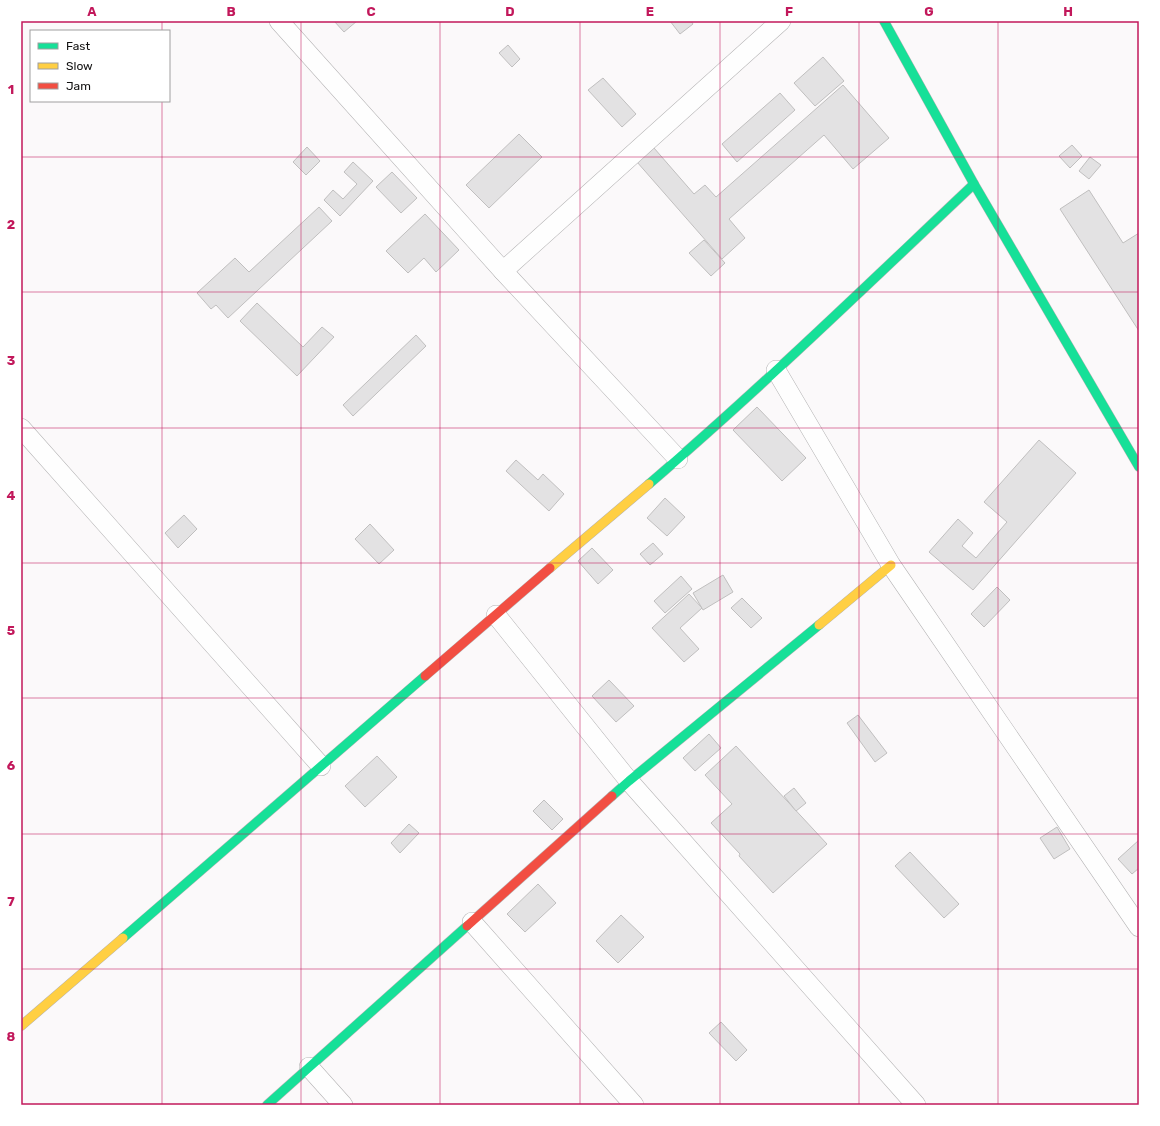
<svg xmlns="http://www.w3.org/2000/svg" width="1160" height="1126" font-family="Rubik,sans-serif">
<rect width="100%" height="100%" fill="#fbf9fa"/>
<g fill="#e3e2e3" stroke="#c0bfbf">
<path d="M334,21h23l-13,11z"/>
<path d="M670,21h21l2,3 -13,10z"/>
<path d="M508,45l12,14 -8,8 -13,-14z"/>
<path d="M823,57l21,24 -29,25 -21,-23z"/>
<path d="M603,78l33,36 -14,13 -34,-37z"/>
<path d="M843,85l46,53 -36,31 -29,-34 -95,84 16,19 -23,21 -85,-97 17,-14 40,46 11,-9 11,12z"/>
<path d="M780,93l15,17 -58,52 -15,-18z"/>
<path d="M519,134l23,23 -53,51 -23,-23z"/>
<path d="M1072,145l10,11 -12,12 -11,-12z"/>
<path d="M307,147l13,14 -14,14 -13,-13z"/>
<path d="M1090,157l11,8 -12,14 -10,-8z"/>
<path d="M353,162l20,19 -33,35 -16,-16 9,-10 10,9 14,-15 -13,-12z"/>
<path d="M392,172l25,26 -16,15 -25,-26z"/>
<path d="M1089,190l34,53 16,-10v98l-79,-122z"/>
<path d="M319,207l13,14 -104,97 -12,-13 -5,4 -14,-16 38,-35 14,14z"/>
<path d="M425,214l34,36 -23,22 -12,-14 -16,15 -22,-22z"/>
<path d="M704,240l21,23 -14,13 -22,-23z"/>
<path d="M257,303l46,44 19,-20 12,10 -37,39 -57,-55z"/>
<path d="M416,335l10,11 -73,70 -10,-11z"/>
<path d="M757,407l49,51 -24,23 -49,-51z"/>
<path d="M1039,440l37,33 -103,117 -44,-38 29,-33 15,14 -11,13 14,12 31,-36 -23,-20z"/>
<path d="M516,460l22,20 5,-6 21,20 -15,17 -43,-40z"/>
<path d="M665,498l20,19 -18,19 -20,-18z"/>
<path d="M184,515l13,14 -19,19 -13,-15z"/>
<path d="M370,524l24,26 -15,14 -24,-25z"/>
<path d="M653,543l10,11 -13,11 -10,-11z"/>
<path d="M592,548l21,22 -15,14 -20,-23z"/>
<path d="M723,575l10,17 -30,18 -10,-17z"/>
<path d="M681,576l11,13 -27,24 -11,-12z"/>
<path d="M997,587l13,13 -26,27 -13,-13z"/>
<path d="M689,594l13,14 -22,20 19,21 -15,13 -32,-34z"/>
<path d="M742,598l20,20 -11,10 -20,-20z"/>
<path d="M609,680l25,26 -18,16 -24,-26z"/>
<path d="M858,715l29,38 -12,9 -28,-39z"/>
<path d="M709,734l12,14 -26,23 -12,-13z"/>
<path d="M736,746l91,98 -54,49 -34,-37 1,-2 -29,-31 21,-19 -27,-29z"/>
<path d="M377,756l20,21 -32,30 -20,-21z"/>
<path d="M794,788l12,15 -10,8 -12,-15z"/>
<path d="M544,800l19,19 -11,11 -19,-19z"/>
<path d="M409,824l10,9 -19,20 -9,-10z"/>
<path d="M1057,827l13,22 -16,10 -14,-21z"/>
<path d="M1139,840v28l-7,6 -14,-15z"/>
<path d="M910,852l49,52 -15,14 -49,-52z"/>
<path d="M538,884l18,19 -31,29 -18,-18z"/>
<path d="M621,915l23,22 -26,26 -22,-22z"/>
<path d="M721,1022l26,28 -11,11 -27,-28z"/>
</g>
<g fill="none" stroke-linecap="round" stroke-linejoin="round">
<g stroke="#b4b3b4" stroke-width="20">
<g id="street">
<path d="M279,21l224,250 175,188"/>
<path d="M503,271l278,-250"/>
<path d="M776,370l115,195 248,362"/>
<path d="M21,428l300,338"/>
<path d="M496,615l133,166 287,324"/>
<path d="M472,922l162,183"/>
<path d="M309,1067l34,38"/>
</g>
</g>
<g stroke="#b4b3b4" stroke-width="10">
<g id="fast">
<path d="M884,21l90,163 165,283"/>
<path d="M649,484c112,-96 218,-199 325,-300"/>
<path d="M612,796l17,-15 190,-156"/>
<path d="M123,938l302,-262"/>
<path d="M267,1105l200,-179"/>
</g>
</g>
<g stroke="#b4b3b4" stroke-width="10">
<g id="slow">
<path d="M550,568l99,-84"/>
<path d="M819,625l72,-60"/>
<path d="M21,1026l102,-88"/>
</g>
</g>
<g stroke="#b4b3b4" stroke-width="10">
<g id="jam">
<path d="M425,676l125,-108"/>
<path d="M467,926l145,-130"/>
</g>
</g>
<use href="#street" stroke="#fefefe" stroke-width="19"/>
<use href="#fast" stroke="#16e098" stroke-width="9"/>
<use href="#slow" stroke="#ffcf43" stroke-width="9"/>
<use href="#jam" stroke="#f24e42" stroke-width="9"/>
</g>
<path fill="none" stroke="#c2185b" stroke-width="1" stroke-opacity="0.55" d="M162,21v10M301,21v1084M440,21v1084M580,21v1084M720,21v1084M859,21v1084M998,21v1084M162,101v1004M21,157h1118M21,292h1118M21,428h1118M21,563h1118M21,698h1118M21,834h1118M21,969h1118"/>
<rect width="1160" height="1126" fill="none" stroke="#ffffff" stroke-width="44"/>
<rect x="30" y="30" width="140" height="72" fill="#ffffff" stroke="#a09f9f"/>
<rect x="38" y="43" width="20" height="6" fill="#16e098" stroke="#a09f9f"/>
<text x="66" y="50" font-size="12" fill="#111010">Fast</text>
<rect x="38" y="63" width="20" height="6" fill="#ffcf43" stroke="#a09f9f"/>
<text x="66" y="70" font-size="12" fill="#111010">Slow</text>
<rect x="38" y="83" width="20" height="6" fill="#f24e42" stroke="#a09f9f"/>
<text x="66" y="90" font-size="12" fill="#111010">Jam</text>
<rect x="22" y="22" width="1116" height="1082" fill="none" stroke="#c2185b" stroke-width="1.5"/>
<g font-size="13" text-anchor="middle" font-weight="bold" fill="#c2185b">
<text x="92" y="16">A</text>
<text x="231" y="16">B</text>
<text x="371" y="16">C</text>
<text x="510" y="16">D</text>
<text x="650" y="16">E</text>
<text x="789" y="16">F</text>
<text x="929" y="16">G</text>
<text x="1068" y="16">H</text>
<text x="11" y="94">1</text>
<text x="11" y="229">2</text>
<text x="11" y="365">3</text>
<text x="11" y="500">4</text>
<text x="11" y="635">5</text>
<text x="11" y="770">6</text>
<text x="11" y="906">7</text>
<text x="11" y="1041">8</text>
</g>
</svg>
